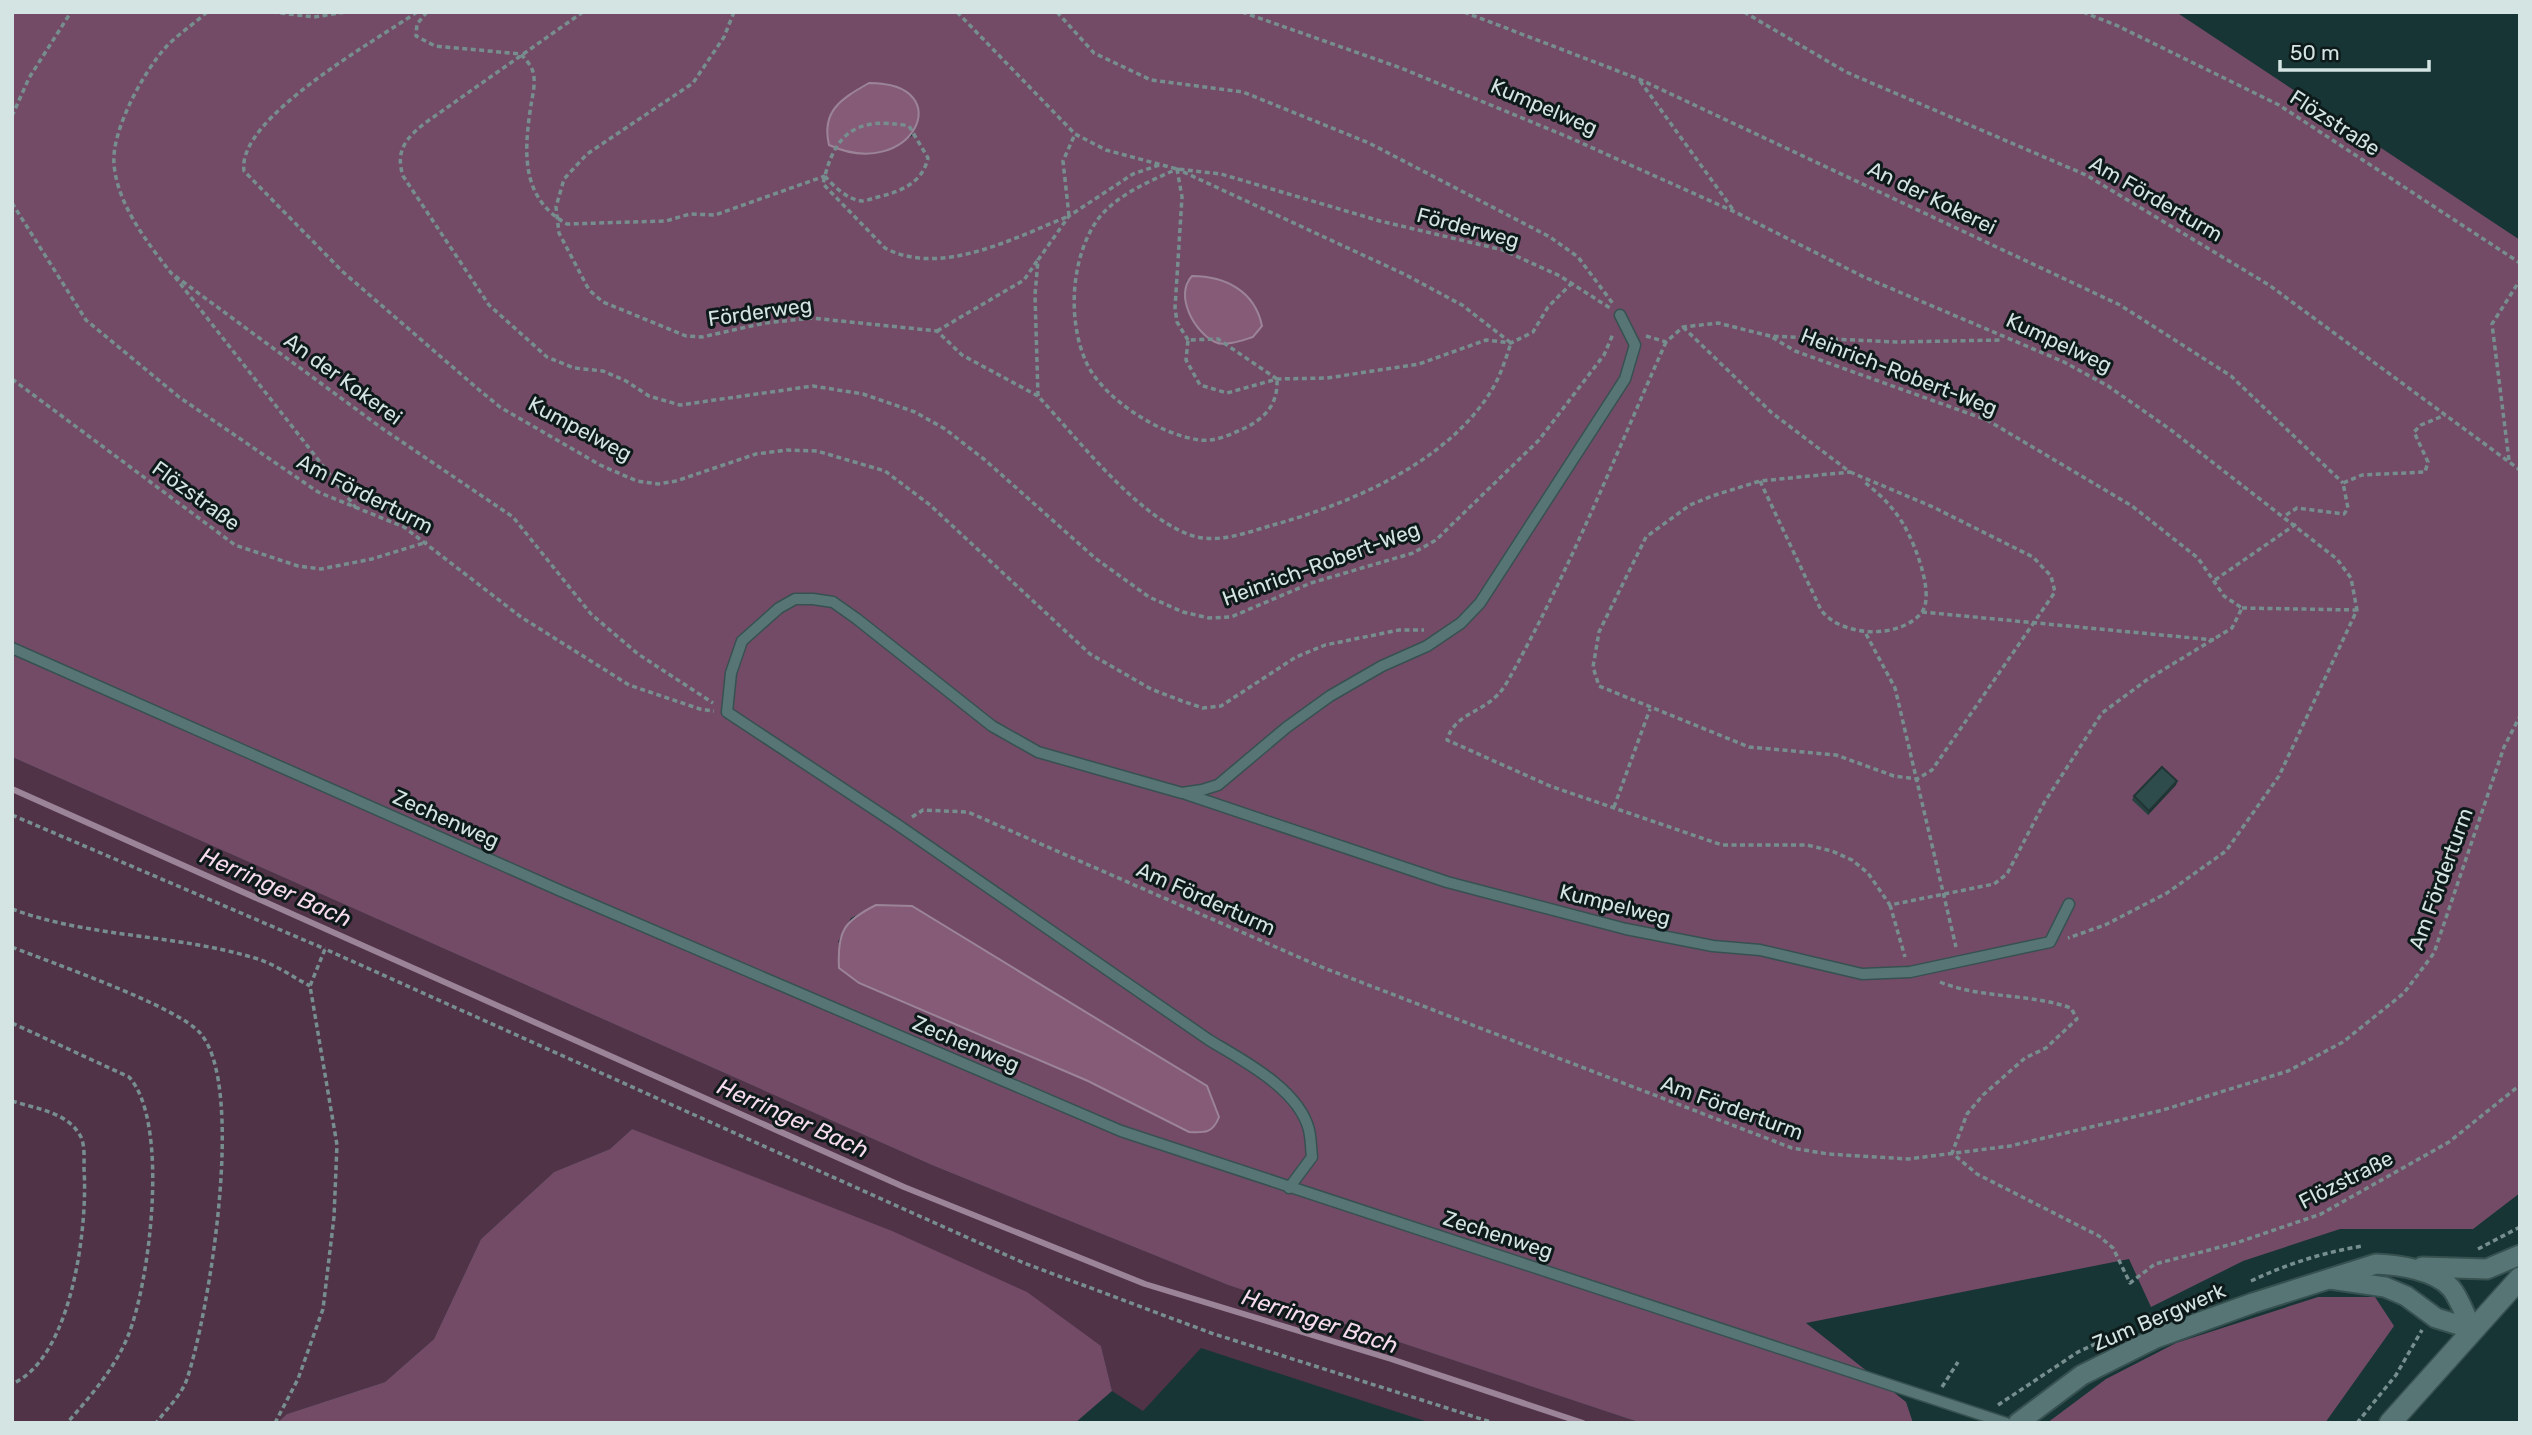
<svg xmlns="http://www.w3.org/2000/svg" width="2532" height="1435" font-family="Rubik,sans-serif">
<rect width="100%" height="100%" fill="#183535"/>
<path fill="#513348" d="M12,757l922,409 294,119 413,138h-210l-230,-75 -58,63 -31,-20 -11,-45 -469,-217 -22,20 -56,23 -73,67 -47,100 -49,43 -98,32 -10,9h-265z"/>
<g fill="#734b67" fill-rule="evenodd">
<path d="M12,12h2164l344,228v953l-47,36h-133l-97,32 -92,46 -22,-48 -323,64 100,79 7,21h-272l-413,-138 -294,-119 -922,-409zM869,83h16l34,30 -7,23 -25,14 -35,-57zM1187,280l27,62c-20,-18 -33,-33 -27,-62zM876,905l36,1 225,139 52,87 -101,-51 -250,-139 13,-24z"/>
<path d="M632,1129l260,102 135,61 74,54 11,45 -37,32h-798l10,-9 98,-32 49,-43 47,-100 73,-67 56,-23z"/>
<path d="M2318,1297h57l19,29 -69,97h-278l59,-44 70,-36z"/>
</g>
<g fill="#855b78" stroke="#9c8498" stroke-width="2">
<path d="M869,83c92,0 43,100 -40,62 -8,-34 12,-46 40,-62z"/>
<path d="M1192,276c33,0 63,15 70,50l-9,11c-10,3 -28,10 -38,5 -21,-10 -41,-47 -23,-66z"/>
<path d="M876,905l36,1 295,180 12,31c-6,16 -14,16 -30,15l-101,-51 -229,-98 -20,-15c-2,-37 5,-47 37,-63z"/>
</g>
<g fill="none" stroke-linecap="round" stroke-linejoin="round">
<path stroke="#9c8498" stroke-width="6" d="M12,789l892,398 241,97 246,75 192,64"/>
<g stroke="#375150" stroke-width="13">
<g id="service">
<path d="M12,648l549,243 560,240 885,292"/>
<path d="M1186,794l261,88 179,47 87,17 47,4 102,24 48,-2 140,-30 19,-38"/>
<path d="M1289,1188l23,-31c-1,-8 -1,-19 -3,-27 -10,-41 -67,-70 -100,-90l-311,-215 -171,-113 4,-39 11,-32 37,-33 16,-9h18l20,3 24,17 135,107 46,26 144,41 20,-3 16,-5 69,-58 43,-31 52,-30 45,-20 34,-23 19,-20 145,-224 10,-34 -15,-30"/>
<path d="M2148,1319l8,19"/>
</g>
</g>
<g stroke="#375150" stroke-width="23">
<g id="minor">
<path d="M2422,1267l65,2 33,-14"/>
<path d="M2330,1279l55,8 21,9 30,22 36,11"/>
<path d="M2018,1423l64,-48 74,-37 97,-35 123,-39c23,1 59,6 75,24 9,11 14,28 21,41"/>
</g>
</g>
<g stroke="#375150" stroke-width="24">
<path id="secondary" d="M2390,1423l130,-145"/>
</g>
<g stroke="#778e8e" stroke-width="3.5" stroke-dasharray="5 3.5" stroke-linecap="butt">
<path d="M207,12c-13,12 -29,22 -41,35 -22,24 -55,84 -52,117 3,40 33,78 57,109l212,156 130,88 78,97 47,40 75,49"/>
<path d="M272,12l42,5 32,-5"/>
<path d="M417,12c-40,28 -181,106 -173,159l99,101 135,117 22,18 100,58 37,16 21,3 18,-3 80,-27 31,-4 30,1 68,20 45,34 160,149 61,35 31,12 21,7 18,-2 75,-49 29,-12 74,-15h25"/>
<path d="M427,12l-10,12 -1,12 19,10 86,8c3,4 8,9 10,13 6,11 2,26 0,38 -7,46 -11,93 36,119l99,-3 24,-7 25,1 110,-39"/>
<path d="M583,12l-158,111c-19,15 -30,28 -22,53l86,129 58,52 27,11 29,3 23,10 23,15 31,9 133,-19 50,8 52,18 30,17 40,31 110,98 54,39 34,15 26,6 22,-1 80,-34 102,-30 23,-13 103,-100 65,-85 9,-21"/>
<path d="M734,12l-10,25 -31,46 -106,71 -23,25 -8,28 3,26 30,57 14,12 83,34 16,1 63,-14 47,-5 125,13 25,24 76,41"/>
<path d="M957,12l118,122 31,16 71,19 44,5 159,47 123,29 57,26 50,32"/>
<path d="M1057,12l37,41 57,27 92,12 126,51 181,94 28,20 36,48"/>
<path d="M1242,12l159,56 167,69 167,75 129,65 200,85 44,24 63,44 166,129 14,19 6,32 -78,166 -53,75 -59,42 -62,32 -37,13"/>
<path d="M1464,12l175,67 481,226 111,71 112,107"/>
<path d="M1744,12l102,60 240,103 183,110 251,185"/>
<path d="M2083,12l35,14 161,79 241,158"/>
<path d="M1640,81l94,130"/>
<path d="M12,116l17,-38 42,-66"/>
<path d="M1159,165l-26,9 -64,42 -31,44 -3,35 3,101c39,42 95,115 147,137 28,13 60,0 88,-8 79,-22 176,-63 220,-137 8,-14 13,-30 18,-45l-49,-38 -58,-31 -227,-105c-29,13 -66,28 -83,56 -24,39 -26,99 -7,139 18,36 73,71 113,76 16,2 31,-6 45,-12 22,-11 33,-25 32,-49"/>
<path d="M1177,169l5,28 -7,111 2,14 11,18"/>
<path d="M825,176c8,10 23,24 37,25 4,0 12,-3 16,-4 24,-6 44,-14 50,-39l-19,-32c-53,-10 -75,7 -86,58l62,64c56,30 131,-11 184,-32l-6,-55 12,-27"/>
<path d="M12,203l74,117 93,77 139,95 86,35 117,90 108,68 71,24 14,2"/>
<path d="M175,277l181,231"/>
<path d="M1683,327l89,86 78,59"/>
<path d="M937,331l87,-51 13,-19"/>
<path d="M1646,336l20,6 17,-15 35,-4 52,13 126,6 106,-2"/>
<path d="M1666,342c-51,114 -98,233 -160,342 -18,30 -50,26 -59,56l103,46 172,59h85l25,6 20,9 16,13 22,32 104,-21 13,-10 37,-71 58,-90 46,-34 84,-51 10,-20 -18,-12 -26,-38 -66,-52 -145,-86 -192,-69 -25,-15"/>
<path d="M12,379l223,166 63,21 23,3 51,-10 55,-17"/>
<path d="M1277,379l-59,-40 -30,1 -2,20 14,25 27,8 50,-14 50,-1 92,-14 67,-24 25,3 22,-11 15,-25 24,-24"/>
<path d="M2509,460l-17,-136 28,-44"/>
<path d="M1850,472l83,35 100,50 18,19 4,16 -123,178 -15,9 -23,-3 -58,-21 -87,-8 -150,-61 -6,-19 6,-35 47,-95 44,-32 22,-9 48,-15z"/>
<path d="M1760,481l61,129c20,27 79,30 101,2 14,-20 -11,-79 -24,-96 -10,-14 -22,-25 -35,-35"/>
<path d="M2286,515l11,-7 47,6 4,-6 -5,-25 19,-8 63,-3 3,-10 -14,-30 7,-7 24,-10"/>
<path d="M2215,580l81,-56"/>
<path d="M2242,608l115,2"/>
<path d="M1922,612l292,28"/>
<path d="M1866,634l29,54 61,259"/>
<path d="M1614,807l36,-98"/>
<path d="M12,815l313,134"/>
<path d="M912,817l11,-7 45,2 351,154 473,182 36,6 80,5 102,-13 153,-36 125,-39 55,-29 61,-49 30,-40 70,-206 16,-31"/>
<path d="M1890,905l15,52"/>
<path d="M12,909c78,29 166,25 246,50 18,6 35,18 52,27"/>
<path d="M12,947c39,16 166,59 189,87 45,55 8,279 -14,345 -5,15 -21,31 -31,44"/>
<path d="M1940,982c42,17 89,11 131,26l6,11 -31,29 -21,10 -42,37 -16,19 -15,39 25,21 122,62 14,12 17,35 25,-19 81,-21 85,-29 128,-72 71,-57"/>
<path d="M12,1023l117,54c41,45 21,205 -1,259 -13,32 -38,61 -61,87"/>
<path d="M12,1101c25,8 56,11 69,36 4,9 3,23 3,32 4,58 -12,189 -72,215"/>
<path d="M2478,1249l42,-22"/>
<path d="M2251,1281c36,-17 73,-29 112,-35"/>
<path d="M1942,1387l16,-25"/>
<path d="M1998,1405l80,-53 30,-14"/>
<path d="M275,1423l23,-44 25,-70 11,-92 3,-72 -27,-159 15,-37 699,314 187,70 283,90"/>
<path d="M2357,1423l39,-48 26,-45"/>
</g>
<use href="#service" stroke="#577575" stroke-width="10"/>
<use href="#minor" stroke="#577575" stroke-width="19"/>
<use href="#secondary" stroke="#577575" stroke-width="21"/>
</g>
<path fill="#284141" d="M2177,781l-1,4 -28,30 -16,-15 2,-4z"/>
<path fill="#213535" d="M2177,781l-1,4 -28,30 1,-4z"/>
<path fill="#2f4c4c" stroke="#213535" stroke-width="2" d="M2162,767l15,14 -28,30 -15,-15z"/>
<g text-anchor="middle" stroke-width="6" stroke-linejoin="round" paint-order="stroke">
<g font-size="21" fill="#d3e4e3" stroke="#0e1a1a">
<text transform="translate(1544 107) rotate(23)" y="7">Kumpelweg</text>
<text transform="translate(2335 123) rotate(33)" y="7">Flözstraße</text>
<text transform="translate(1932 198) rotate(26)" y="7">An der Kokerei</text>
<text transform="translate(2156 199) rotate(30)" y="7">Am Förderturm</text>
<text transform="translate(1468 228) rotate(15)" y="7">Förderweg</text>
<text transform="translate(760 312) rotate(-8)" y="7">Förderweg</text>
<text transform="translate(2059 343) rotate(25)" y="7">Kumpelweg</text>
<text transform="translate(1899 372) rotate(21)" y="7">Heinrich-Robert-Weg</text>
<text transform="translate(343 379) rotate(36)" y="7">An der Kokerei</text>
<text transform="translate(580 429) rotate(28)" y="7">Kumpelweg</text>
<text transform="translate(365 494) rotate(27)" y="7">Am Förderturm</text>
<text transform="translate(196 496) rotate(36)" y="7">Flözstraße</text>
<text transform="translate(1321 564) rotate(-20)" y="7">Heinrich-Robert-Weg</text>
<text transform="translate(446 819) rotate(24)" y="7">Zechenweg</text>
<text transform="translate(2441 879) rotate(-70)" y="7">Am Förderturm</text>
<text transform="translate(1206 899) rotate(24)" y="7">Am Förderturm</text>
<text transform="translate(1615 905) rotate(14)" y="7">Kumpelweg</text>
<text transform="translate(966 1044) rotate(23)" y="7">Zechenweg</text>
<text transform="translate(1732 1108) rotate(20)" y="7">Am Förderturm</text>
<text transform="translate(2346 1180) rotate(-27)" y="7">Flözstraße</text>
<text transform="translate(1498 1235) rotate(18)" y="7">Zechenweg</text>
<text transform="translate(2159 1317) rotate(-23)" y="7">Zum Bergwerk</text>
</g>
<g font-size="23" font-style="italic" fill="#f6daed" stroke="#0e1a1a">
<text transform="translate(276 887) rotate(24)" y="8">Herringer Bach</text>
<text transform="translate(793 1118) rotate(24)" y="8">Herringer Bach</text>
<text transform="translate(1320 1321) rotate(18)" y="8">Herringer Bach</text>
</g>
</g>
<rect width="2532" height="1435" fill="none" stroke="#d3e4e3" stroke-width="28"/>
<path d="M2280 60v10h149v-10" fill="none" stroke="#d3e4e3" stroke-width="3.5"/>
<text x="2290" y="60" font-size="21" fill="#d3e4e3" stroke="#0e1a1a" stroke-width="5" paint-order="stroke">50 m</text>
</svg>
